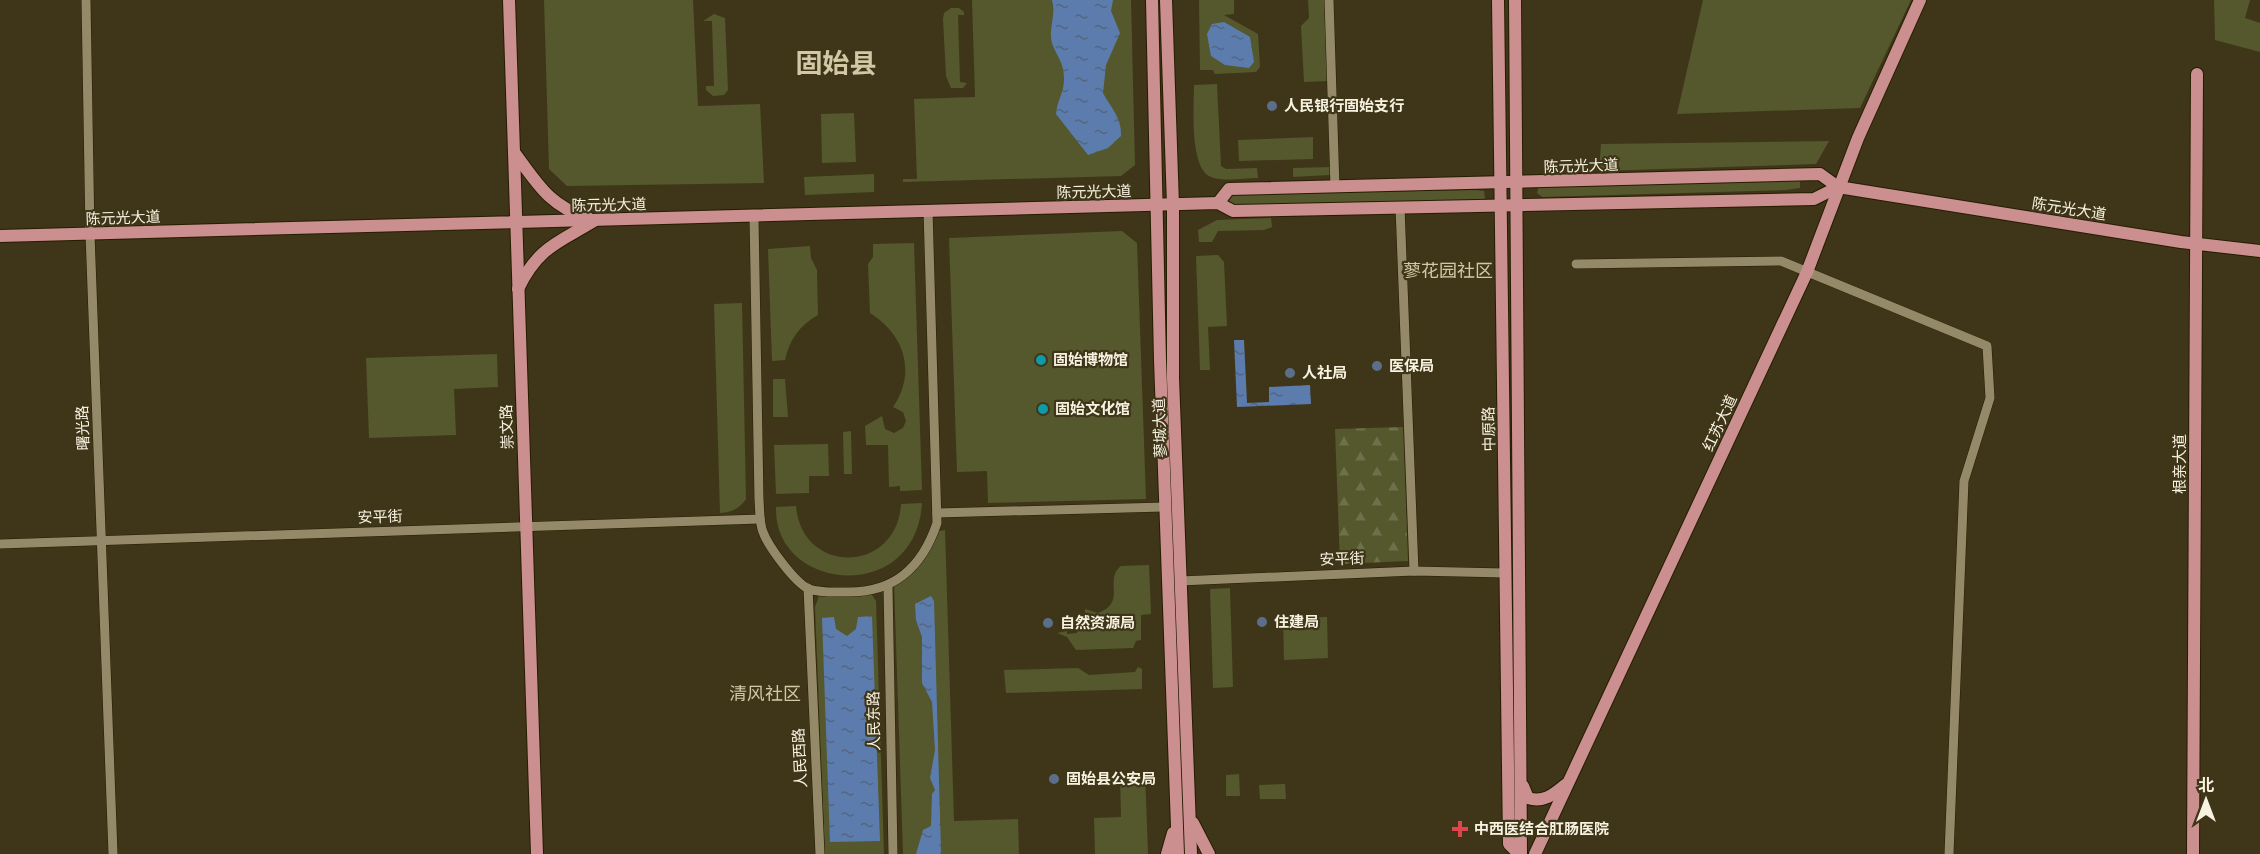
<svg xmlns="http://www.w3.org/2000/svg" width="2260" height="854" font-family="Literata,'Noto Sans SC',serif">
<defs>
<pattern id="forest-firs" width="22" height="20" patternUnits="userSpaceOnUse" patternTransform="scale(1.5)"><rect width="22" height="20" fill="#54582c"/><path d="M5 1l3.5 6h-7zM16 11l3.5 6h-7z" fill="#6d704a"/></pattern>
<pattern id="water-ripples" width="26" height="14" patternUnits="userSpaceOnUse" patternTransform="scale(1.5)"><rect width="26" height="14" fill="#5c7cae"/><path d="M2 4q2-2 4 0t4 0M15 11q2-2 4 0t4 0" fill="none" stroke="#54657e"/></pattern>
</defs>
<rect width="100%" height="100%" fill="#3f3619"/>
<g fill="#54582c">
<path d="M544,0h149l5,106 62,-2 4,79 -197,3 -18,-17z"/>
<path d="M972,0h159l4,165 -14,11 -218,6v-3h14l-3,-80 61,-2z"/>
<path d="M1199,0h35v14l-10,1 34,19 2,33 -4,5 -41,2 -2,-4h-13z"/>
<path d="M1308,0h18l2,81 -24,1 -3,-56 8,-8z"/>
<path d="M1703,0h208l-51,108 -183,6z"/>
<path d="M2214,0h36l-5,18 15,5v29l-45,-12z"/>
<path d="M951,8h8l5,4v3h-6l2,67 7,1 -4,5h-12l-5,-12 -3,-57 1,-6z"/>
<path d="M714,14l11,4 3,72 -4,5 -11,1 -7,-6v-4h8l-2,-65h-9z"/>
<path d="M1217,84l4,82 5,3 31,-1 1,10c-14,0 -34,4 -47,-1 -22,-9 -17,-71 -17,-92z"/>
<path d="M854,113l2,49 -34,1 -1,-49z"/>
<path d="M1313,137v22l-74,2 -1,-21z"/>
<path d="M1829,141l-13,23 -217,7 2,-27z"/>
<path d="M1331,167l-1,8 -37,2v-9z"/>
<path d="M874,174v18l-69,3 -1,-18z"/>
<path d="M1800,178v10l-14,2 -244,7 -5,-4 2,-7z"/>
<path d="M1476,190l8,1 1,7 -2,3 -248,6 -7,-5 6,-8z"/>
<path d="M1271,218l1,9 -8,3 -46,1 -6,11h-13l-1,-12 19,-10z"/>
<path d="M1122,231l15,12 9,256 -158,4 -1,-32 -30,1 -8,-234z"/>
<path d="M914,243l8,247 -22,1v-5l-11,1 -1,-42h-22l-1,-19 17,-10 3,13 9,4 9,-5 3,-7 -3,-9 -10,-5c24,-35 11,-73 -23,-94l-2,-49 5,-7v-13z"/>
<path d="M810,246l1,12 6,12 1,45c-18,10 -29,25 -33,45l-13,1 -4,-112z"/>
<path d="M1218,255l6,7 3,64 -19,1 2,43h-10l-4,-114z"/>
<path d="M742,303l4,196c-7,10 -14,13 -26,14l-6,-209z"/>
<path d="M497,354l1,33 -44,2 2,46 -87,3 -3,-80z"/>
<path d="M773,379h12l3,38h-15z"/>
<path d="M851,431l1,43h-8l-1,-42z"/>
<path d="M828,444l1,32h-20v17l-33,1 -2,-49z"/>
<path d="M922,503c-6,103 -149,89 -146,4l20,-1c6,70 101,68 105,-2z"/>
<path d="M945,530l9,291 64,-2 1,35h-116l-9,-272 5,-2 35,-48z"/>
<path d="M1149,565l2,49 -10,1v25l-5,1 -3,7 -57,2 -9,-13 -10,-4 10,-2v3l10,-1v-3h8v-21l13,4c30,-11 5,-33 23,-47z"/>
<path d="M1230,588l3,99 -20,1 -3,-99z"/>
<path d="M872,595l4,6 8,253h-59l-10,-247 4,-11z"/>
<path d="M1327,617l1,41 -44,2 -1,-42z"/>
<path d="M1138,667l4,2v20l-136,4 -2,-23 74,-2 11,7 46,-3z"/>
<path d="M1145,773l3,81h-53l-1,-36 27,-1 -1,-43z"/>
<path d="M1239,774l1,22h-14v-21z"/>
<path d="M1285,784l1,15h-26l-1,-14z"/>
</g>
<path fill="url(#forest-firs)" d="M1403,427l5,134 -68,3 -5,-135z"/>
<g fill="url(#water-ripples)">
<path d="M1052,0h61l-2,11 9,22 -14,32 -3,28c8,15 19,25 18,43l-13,12 -20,7 -32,-41c2,-18 11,-24 7,-45 -2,-11 -11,-20 -12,-31 -1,-13 5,-25 1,-38z"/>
<path d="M1224,22l26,15 4,25 -5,6 -24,-3 -14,-9 -4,-22 5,-10z"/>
<path d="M1234,340h10l3,63 22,-1v-15l41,-2 1,19 -74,3z"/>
<path d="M931,596l3,5 7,251 -1,2h-24l7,-24 8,-4 1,-32 3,-4 -5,-12 5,-28 -3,-48 -10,-19v-46l-6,-17 -1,-16z"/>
<path d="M872,616l8,225 -50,1 -8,-224 12,-1 2,12 11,7 9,-7 2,-12z"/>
</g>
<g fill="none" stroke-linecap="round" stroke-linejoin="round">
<g stroke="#261d01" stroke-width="10">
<g id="minor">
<path d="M86,0l4,234 23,620"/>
<path d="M1329,0l6,187"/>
<path d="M1400,207l14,364"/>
<path d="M754,217l5,283c1,10 0,22 4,32 5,14 32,51 46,57 11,4 25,3 37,3 48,1 76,-24 91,-69l-9,-313"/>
<path d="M1576,264l205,-3 206,85 3,52 -26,83 -15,373"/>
<path d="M937,513l227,-6"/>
<path d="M0,544l760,-25"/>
<path d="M1180,581l234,-10 91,2"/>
<path d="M888,587l5,267"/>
<path d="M808,588l12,266"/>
</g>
</g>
<g stroke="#261d01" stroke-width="14">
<g id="major">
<path d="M509,0l28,854"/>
<path d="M1152,0l8,360 18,494"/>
<path d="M1166,0l7,205v173l18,476"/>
<path d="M1498,0l11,844 10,10"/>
<path d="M1515,0l6,854"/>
<path d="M514,152c23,31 35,54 74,66"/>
<path d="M1218,203l11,-14 591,-15 18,13 343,55 79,9"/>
<path d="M0,236l1218,-33 15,8 581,-12 24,-12"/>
<path d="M518,289c20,-42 40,-46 76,-68"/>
<path d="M1523,786l5,12c15,5 25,-3 37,-13"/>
<path d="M1193,823l16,31"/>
<path d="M1167,854l6,-21"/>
<path d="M1535,854l272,-582 51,-134 62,-138"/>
<path d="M2193,854l4,-780"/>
</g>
</g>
<use href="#minor" stroke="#948a6a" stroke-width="9"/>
<use href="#major" stroke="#cb8f90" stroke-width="12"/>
</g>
<g fill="#5c6f8a" stroke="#3f3619" stroke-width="2">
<circle cx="1272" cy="106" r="6"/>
<circle cx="1377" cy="366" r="6"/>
<circle cx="1290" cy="373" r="6"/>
<circle cx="1262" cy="622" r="6"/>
<circle cx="1048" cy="623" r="6"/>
<circle cx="1054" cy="779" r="6"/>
</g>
<g fill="#0f9aa8" stroke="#3f3619" stroke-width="2">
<circle cx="1041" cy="360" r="6"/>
<circle cx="1043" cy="409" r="6"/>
</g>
<path fill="#e0444e" stroke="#3f3619" stroke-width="2" d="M1457 820h6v6h6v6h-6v6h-6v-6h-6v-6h6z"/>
<g text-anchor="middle" stroke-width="4.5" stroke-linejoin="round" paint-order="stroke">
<g font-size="15" font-weight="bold" fill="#f8f2e1" stroke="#3f3619" text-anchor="start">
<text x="1284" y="111">人民银行固始支行</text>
<text x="1053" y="365">固始博物馆</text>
<text x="1389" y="371">医保局</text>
<text x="1302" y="378">人社局</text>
<text x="1055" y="414">固始文化馆</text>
<text x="1274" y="627">住建局</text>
<text x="1060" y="628">自然资源局</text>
<text x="1066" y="784">固始县公安局</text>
<text x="1474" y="834">中西医结合肛肠医院</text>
</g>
<g font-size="15" fill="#f8f2e1" stroke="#3f3619">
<text transform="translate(1581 166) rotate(-2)" y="5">陈元光大道</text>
<text transform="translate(1094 192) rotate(-1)" y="5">陈元光大道</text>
<text transform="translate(609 205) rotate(-1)" y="5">陈元光大道</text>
<text transform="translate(2069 209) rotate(9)" y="5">陈元光大道</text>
<text transform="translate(123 218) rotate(-2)" y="5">陈元光大道</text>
<text transform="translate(1720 423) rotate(-65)" y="5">红苏大道</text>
<text transform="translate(507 427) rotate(-92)" y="5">崇文路</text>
<text transform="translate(83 428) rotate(-92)" y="5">曙光路</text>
<text transform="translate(1160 428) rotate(-92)" y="5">蓼城大道</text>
<text transform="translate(1489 429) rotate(-91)" y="5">中原路</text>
<text transform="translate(2180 464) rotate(-90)" y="5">根亲大道</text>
<text transform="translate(380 517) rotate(-2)" y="5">安平街</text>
<text transform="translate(1342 559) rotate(-2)" y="5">安平街</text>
<text transform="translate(874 721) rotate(-91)" y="5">人民东路</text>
<text transform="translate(800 758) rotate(-93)" y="5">人民西路</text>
</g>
<g font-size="18" fill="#d2c8a6" stroke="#3f3619">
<text x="1448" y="277">蓼花园社区</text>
<text x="765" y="700">清风社区</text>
</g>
<g font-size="27" font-weight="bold" fill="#d2c8a6" stroke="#3f3619">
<text x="836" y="73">固始县</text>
</g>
</g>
<g transform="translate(2206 800)" stroke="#3f3619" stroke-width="4.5" paint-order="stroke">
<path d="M0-4.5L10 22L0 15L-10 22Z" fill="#f8f2e1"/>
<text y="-9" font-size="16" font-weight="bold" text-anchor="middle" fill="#f8f2e1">北</text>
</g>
</svg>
